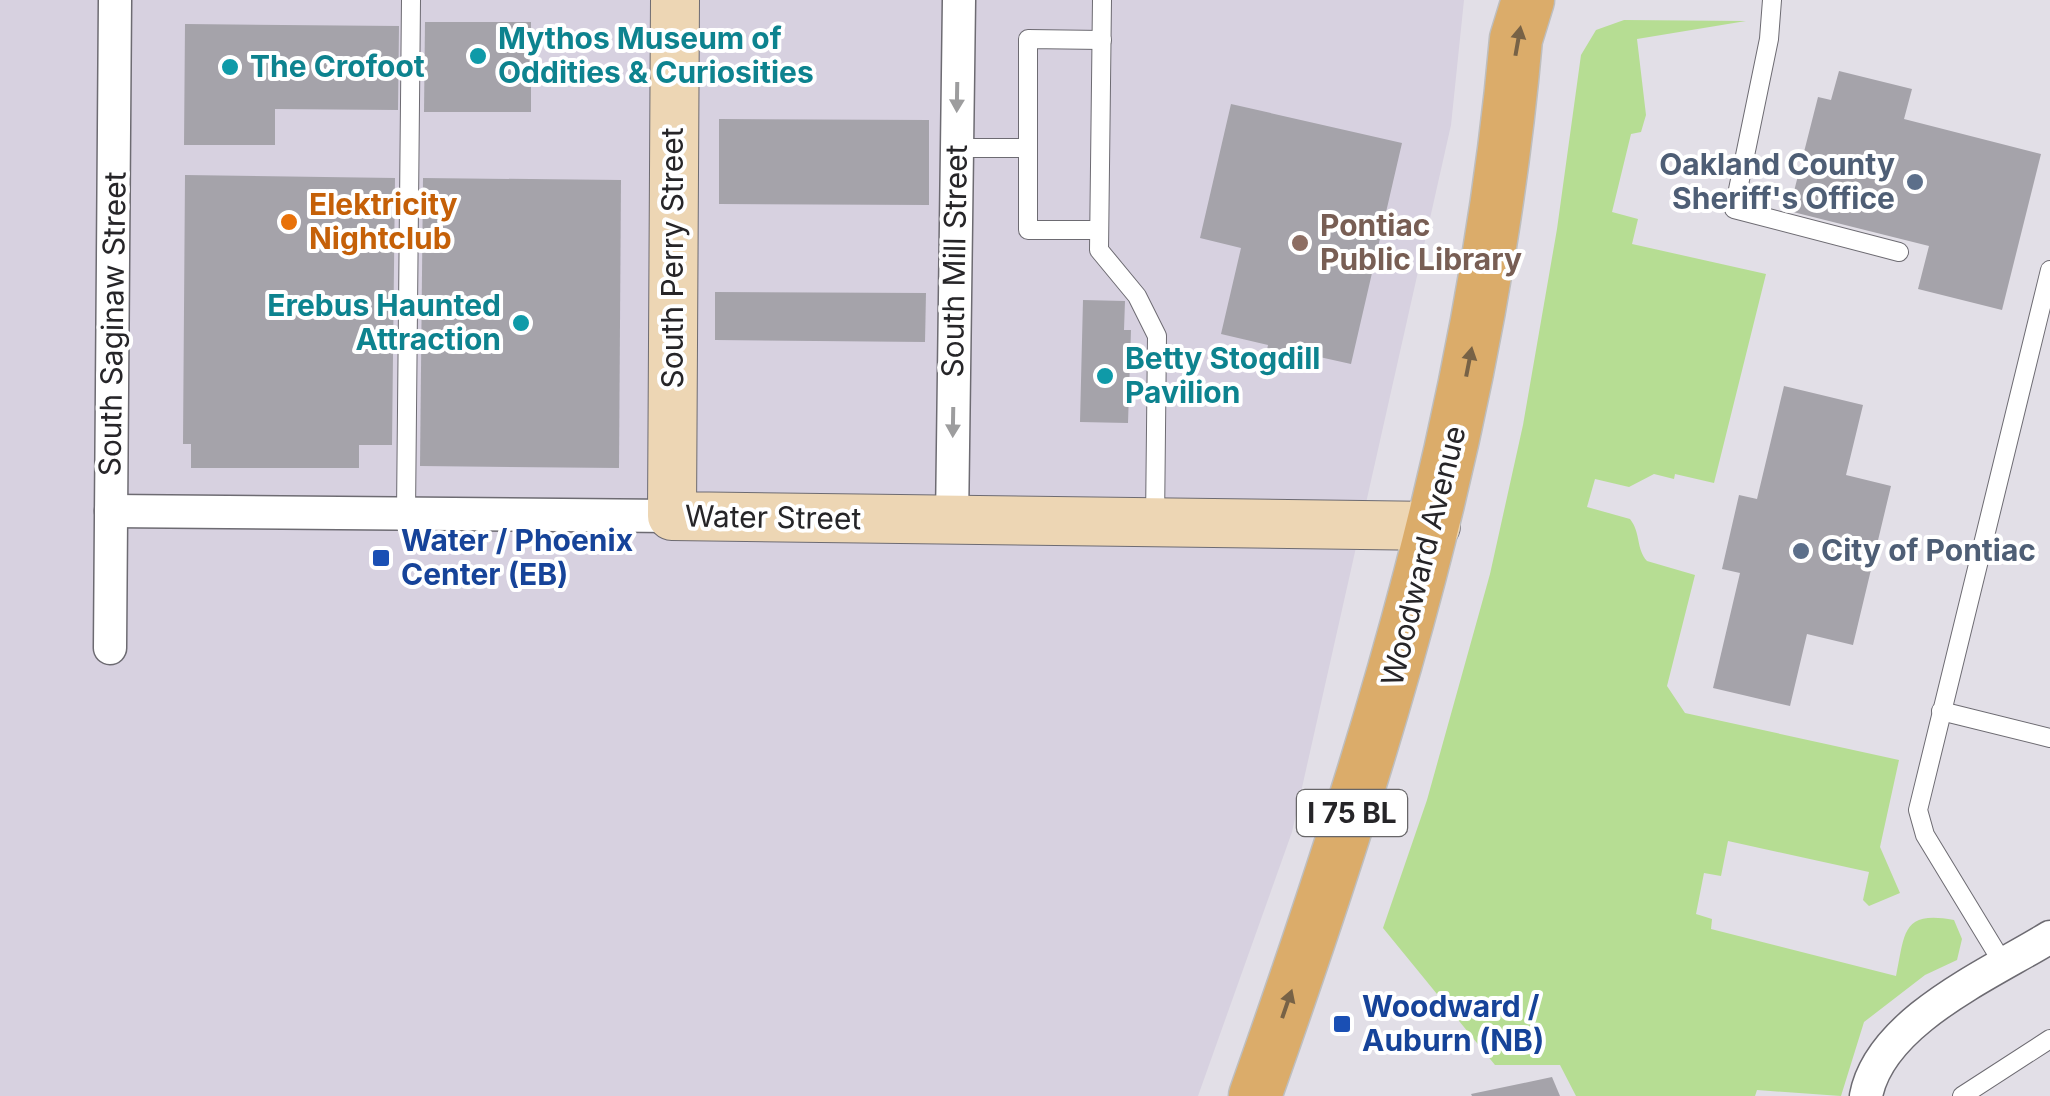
<svg xmlns="http://www.w3.org/2000/svg" width="2050" height="1096" font-family="Inter,sans-serif">
<rect width="100%" height="100%" fill="#e2dfe7"/>
<path fill="#d7d1e0" d="M0,0h1464l-13,125 -159,707 -94,264h-1198z"/>
<path fill="#b6dd93" d="M1624,20l122,1 -109,18 9,76 -5,17 -10,2 -19,78 26,7 -6,25 134,30 -52,209 -39,-9 -1,5 -20,-5 -25,13 -34,-8 -8,28 43,12c11,14 6,30 17,42l48,14 -28,111 18,27 214,47 -19,87 20,46 -31,13 -6,-6 6,-28 -141,-31 -7,35 -17,-3 -8,41 16,5 -1,10 185,47c9,-42 5,-66 58,-56l8,19 -5,21 -32,15 -61,47 -23,74 -84,-6 -2,6h-179l-16,-31h-65l-112,-137 44,-128 63,-226 33,-149 34,-196 24,-174 15,-25z"/>
<g fill="#a5a3aa">
<path d="M425,22h106v90h-107z"/>
<path d="M185,24l214,2 -1,84 -123,-1v36h-91z"/>
<path d="M1839,71l73,18 -8,30 137,35 -39,156 -84,-21 11,-43 -140,-35 29,-114 13,3z"/>
<path d="M1231,104l171,39 -51,221 -45,-10 -5,19 -37,-9 4,-19 -47,-11 20,-86 -41,-10z"/>
<path d="M719,119l210,1v85l-210,-1z"/>
<path d="M185,175l210,3 -3,267h-33v23h-168v-24h-8z"/>
<path d="M423,178l198,2 -2,288 -199,-2z"/>
<path d="M715,292l211,1 -1,49 -210,-2z"/>
<path d="M1083,300l42,1 -1,29h7l-3,93 -48,-1z"/>
<path d="M1784,386l79,19 -17,70 45,11 -38,159 -46,-11 -17,72 -77,-18 27,-115 -18,-4 17,-74 18,4z"/>
<path d="M1552,1077l8,19h-88l-1,-2z"/>
</g>
<g fill="none" stroke-linecap="round" stroke-linejoin="round">
<g stroke="#6d6b72" stroke-width="20">
<g id="lane">
<path d="M1102,0l-3,250 38,46 20,40 -2,187"/>
<path d="M1772,0l-3,39 -35,170 165,43"/>
<path d="M957,148h71"/>
<path d="M1099,230h-71v-191l74,1"/>
<path d="M406,513l5,-513"/>
<path d="M1941,711l109,27"/>
<path d="M2004,965l-79,-130 -7,-25 132,-540"/>
<path d="M1962,1096l88,-57"/>
</g>
</g>
<g stroke="#6d6b72" stroke-width="35">
<g id="street">
<path d="M111,511l561,5"/>
<path d="M952,522l7,-522"/>
<path d="M110,648l5,-648"/>
<path d="M1866,1096c14,-75 124,-122 184,-159"/>
</g>
</g>
<g stroke="#6d6b72" stroke-width="50">
<path id="secondary" d="M675,0l-3,516 764,10"/>
</g>
<g stroke="#bebebe" stroke-width="55">
<path id="primary" d="M1255,1096c124,-350 228,-684 261,-1057l12,-39"/>
</g>
<use href="#lane" stroke="#fff" stroke-width="18"/>
<use href="#street" stroke="#fff" stroke-width="32"/>
<use href="#secondary" stroke="#edd6b4" stroke-width="48"/>
<use href="#primary" stroke="#dbac6a" stroke-width="52"/>
</g>
<defs><path id="oneway-solid" d="M-6-.8H1V-3.2L6.5 0L1 3.2V.8H-6Z" transform="scale(2.5)"/></defs>
<g fill="#776246">
<use href="#oneway-solid" transform="translate(1518 41) rotate(-80)"/>
<use href="#oneway-solid" transform="translate(1469 362) rotate(-79)"/>
<use href="#oneway-solid" transform="translate(1287 1004) rotate(-71)"/>
</g>
<g fill="#9d9d9e">
<use href="#oneway-solid" transform="translate(957 97) rotate(91)"/>
<use href="#oneway-solid" transform="translate(953 422) rotate(91)"/>
</g>
<g fill="#0f9aa8" stroke="#fff" stroke-width="4">
<circle cx="478" cy="56" r="10"/>
<circle cx="230" cy="67" r="10"/>
<circle cx="521" cy="323" r="10"/>
<circle cx="1105" cy="376" r="10"/>
</g>
<g fill="#5c6f8a" stroke="#fff" stroke-width="4">
<circle cx="1915" cy="182" r="10"/>
<circle cx="1801" cy="551" r="10"/>
</g>
<circle fill="#e8710a" stroke="#fff" stroke-width="4" cx="289" cy="222" r="10"/>
<circle fill="#8d6e63" stroke="#fff" stroke-width="4" cx="1300" cy="243" r="10"/>
<g fill="#1a4fb4" stroke="#fff" stroke-width="4">
<rect x="371" y="548" width="20" height="20" rx="5"/>
<rect x="1332" y="1014" width="20" height="20" rx="5"/>
</g>
<g text-anchor="middle" stroke-width="8" stroke-linejoin="round" paint-order="stroke">
<rect fill="#fff" stroke="#676668" stroke-width="2.5" x="1297" y="790" width="110" height="46" rx="8"/>
<g font-size="28" font-weight="bold" fill="#262528">
<text x="1352" y="823">I 75 BL</text>
</g>
<g font-size="30" font-weight="bold" fill="#0d838f" stroke="#fff" text-anchor="start">
<text x="498" y="49">Mythos Museum of<tspan x="498" dy="34">Oddities &amp; Curiosities</tspan></text>
<text x="250" y="77">The Crofoot</text>
<text x="501" y="316" text-anchor="end">Erebus Haunted<tspan x="501" dy="34">Attraction</tspan></text>
<text x="1125" y="369">Betty Stogdill<tspan x="1125" dy="34">Pavilion</tspan></text>
</g>
<g font-size="30" font-weight="bold" fill="#4e5e75" stroke="#fff" text-anchor="end">
<text x="1895" y="175">Oakland County<tspan x="1895" dy="34">Sheriff's Office</tspan></text>
<text x="1821" y="561" text-anchor="start">City of Pontiac</text>
</g>
<g font-size="30" font-weight="bold" fill="#c56008" stroke="#fff" text-anchor="start">
<text x="309" y="215">Elektricity<tspan x="309" dy="34">Nightclub</tspan></text>
</g>
<g font-size="30" font-weight="bold" fill="#785e54" stroke="#fff" text-anchor="start">
<text x="1320" y="236">Pontiac<tspan x="1320" dy="34">Public Library</tspan></text>
</g>
<g font-size="30" fill="#262528" stroke="#fff">
<text transform="translate(673 258) rotate(-90)" y="10">South Perry Street</text>
<text transform="translate(955 261) rotate(-89)" y="10">South Mill Street</text>
<text transform="translate(113 324) rotate(-89)" y="10">South Saginaw Street</text>
<text transform="translate(773 518) rotate(1)" y="10">Water Street</text>
<text transform="translate(1424 556) rotate(-76)" y="10">Woodward Avenue</text>
</g>
<g font-size="30" font-weight="bold" fill="#164399" stroke="#fff" text-anchor="start">
<text x="401" y="551">Water / Phoenix<tspan x="401" dy="34">Center (EB)</tspan></text>
<text x="1362" y="1017">Woodward /<tspan x="1362" dy="34">Auburn (NB)</tspan></text>
</g>
</g>
</svg>
